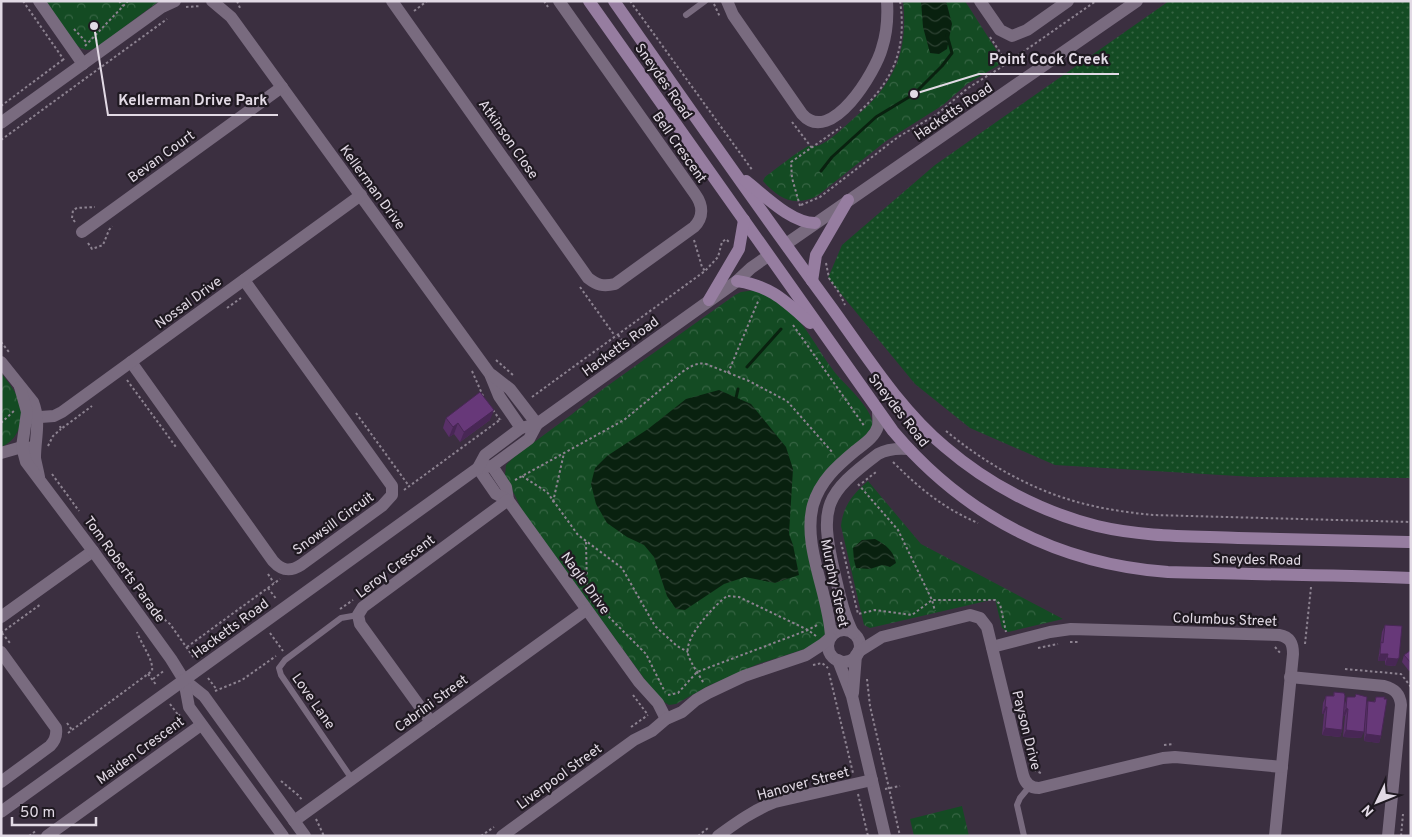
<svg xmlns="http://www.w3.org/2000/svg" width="1412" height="837" font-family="Overpass,sans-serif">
<defs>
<pattern id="grass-dots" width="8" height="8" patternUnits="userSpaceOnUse" patternTransform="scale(1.25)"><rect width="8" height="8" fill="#144b23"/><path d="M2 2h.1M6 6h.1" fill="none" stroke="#366443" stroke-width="1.8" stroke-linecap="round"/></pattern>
<pattern id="park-crowns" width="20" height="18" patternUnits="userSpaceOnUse" patternTransform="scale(1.25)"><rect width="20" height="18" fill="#144b23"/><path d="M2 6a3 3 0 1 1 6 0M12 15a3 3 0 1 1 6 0" fill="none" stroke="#366443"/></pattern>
<pattern id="water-waves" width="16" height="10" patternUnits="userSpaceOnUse" patternTransform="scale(1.25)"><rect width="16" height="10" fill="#09210f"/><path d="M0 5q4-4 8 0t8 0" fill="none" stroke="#2d4132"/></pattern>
</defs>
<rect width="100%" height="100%" fill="#3b2f40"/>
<path fill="url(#grass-dots)" d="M1169,1h242v477l-157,-1 -199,-12 -85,-37 -55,-44 -87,-106 14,-33 93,-80z"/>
<g fill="url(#park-crowns)">
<path d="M46,1h113l-63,47c-10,4 -15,1 -22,-5z"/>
<path d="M903,1h62l39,61 -37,22 -24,21 -57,36 -69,55c-23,11 -38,3 -54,-15l2,-4c7,-5 37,-29 44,-31 4,-1 7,1 11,-1 12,-6 23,-17 33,-26 40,-33 56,-66 50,-118z"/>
<path d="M755,290c10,5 22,10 31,18 20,16 31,41 47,62 11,15 39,36 40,56l-63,79 17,127 -13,14 -56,18 -50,22 -32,18 -7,1 -10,-6 -136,-187 -18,-37 1,-10 8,-8 57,-42 32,-26 132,-94 6,-3z"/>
<path d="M1,373c8,10 18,22 20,35 2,16 -4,33 -20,39z"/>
<path d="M868,481l53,63 142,75 -55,13 -6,-4 -7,-29 -125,29 -6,-3 -23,-99c2,-20 12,-32 27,-45z"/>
<path d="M962,806l7,30h-55l-4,-17z"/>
</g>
<g fill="url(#water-waves)">
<path d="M921,1h25l6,23 -5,25 -8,5 -9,-1 -7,-26z"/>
<path d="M719,390l32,14 35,43 7,22 -4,65 4,11 6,30 -24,8 -30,-6 -21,7 -39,26 -9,-1 -9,-13 -13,-39 -10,-12 -17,-8 -20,-14 -11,-19 -5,-20 4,-16 12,-12 41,-27 38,-30z"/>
<path d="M875,539c11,6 18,11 21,24l-6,4 -8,-2 -12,4 -14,-1 -2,-8 -1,-12 9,-8z"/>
</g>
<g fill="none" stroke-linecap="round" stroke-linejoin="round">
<g stroke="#09210f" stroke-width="3">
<path d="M821,171l11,-14 44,-40 38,-23 28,-28 10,-13 -5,-18"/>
<path d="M747,367l34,-38"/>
<path d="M736,398l2,-9"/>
</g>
<g stroke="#8d8391" stroke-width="2" stroke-dasharray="2.5 2.5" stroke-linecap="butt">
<path d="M23,1l41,59"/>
<path d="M119,1l4,5"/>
<path d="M237,1l3,7"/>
<path d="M544,1l4,6"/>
<path d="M630,1l123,170"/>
<path d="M714,4l6,13"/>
<path d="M186,7l15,-1"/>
<path d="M414,11l13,-10"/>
<path d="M74,29l12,13"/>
<path d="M990,37l17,26"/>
<path d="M85,46l43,-45"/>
<path d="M1,106l63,-47"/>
<path d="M860,111c34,-31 47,-64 40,-110"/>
<path d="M792,122l20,26"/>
<path d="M1,140l166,-121"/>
<path d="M801,205l19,-8 78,-60 38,-22 32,-27 32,-20 96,-67"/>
<path d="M800,206l-8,-28 -1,-16 50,-35"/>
<path d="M75,222l-3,-4 1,-8 4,-2 18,-1"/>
<path d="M694,240l8,27 3,4"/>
<path d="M88,243l4,6 11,-4 6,-15 3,-4"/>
<path d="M826,263l3,15 11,16 5,11"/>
<path d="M580,287l35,49"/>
<path d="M227,308l14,-10"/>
<path d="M793,325l72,102"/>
<path d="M618,335l8,10"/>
<path d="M1,342l8,10"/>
<path d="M496,360l17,15"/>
<path d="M472,371l11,25"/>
<path d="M728,373l31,-74"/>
<path d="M127,380l49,67"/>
<path d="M532,397l173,-126 13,-14 4,-15 4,-3 3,3"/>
<path d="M493,410l7,10"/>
<path d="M356,413l53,73"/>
<path d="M1,423l14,-13"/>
<path d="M60,426l1,3 31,-23"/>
<path d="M946,431c41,34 91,62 143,74 21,5 43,8 64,10l258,7"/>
<path d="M48,446l5,-10 8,-7"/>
<path d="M893,462c26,26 50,46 85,61"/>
<path d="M52,474l27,37"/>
<path d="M522,476l25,16 31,43 44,33 33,58 22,20 11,6"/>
<path d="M515,480l109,-60 58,-48c8,-5 14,-10 24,-8l43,17 38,20 46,52"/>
<path d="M862,483l14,-11"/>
<path d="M858,484l40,46 34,70 3,11"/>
<path d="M404,490l97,-71"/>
<path d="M553,502l11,-49"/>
<path d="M586,542l1,47"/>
<path d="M841,542l17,72 17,-4 37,5 20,-15h63l5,4 6,28"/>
<path d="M268,574l6,9"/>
<path d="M268,588l9,12"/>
<path d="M149,607l21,17 24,34"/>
<path d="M340,609l13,-9"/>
<path d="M605,613l41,41 19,38"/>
<path d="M1,633l40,-29"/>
<path d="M2,633l8,10"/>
<path d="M270,633l13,18"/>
<path d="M1070,642h10"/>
<path d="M1305,644l6,-57"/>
<path d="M187,647l93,-68"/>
<path d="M1275,647l6,7"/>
<path d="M1038,648l20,-4"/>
<path d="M813,665l9,-2 6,5"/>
<path d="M1345,669l56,5 10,13"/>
<path d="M829,673l24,100"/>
<path d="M148,674l9,12"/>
<path d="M208,678l9,12"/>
<path d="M153,679l12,-9"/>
<path d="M867,679l3,27 30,130"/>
<path d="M703,682c-5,-9 -12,-18 -15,-28 -4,-17 26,-48 39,-58l12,1 69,33 8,6"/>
<path d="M215,691l27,-11 34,-24"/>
<path d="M633,695l15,20"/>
<path d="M668,695l10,-2 19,-21 111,-42 11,-6"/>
<path d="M170,704l9,12"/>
<path d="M67,723l5,7"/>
<path d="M631,727l17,-12"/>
<path d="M68,733l84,-62c2,-11 -11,-27 -15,-39"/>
<path d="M163,736l17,-22"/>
<path d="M1164,745l10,-1"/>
<path d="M1034,770l9,4"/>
<path d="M281,781l17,14 5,6"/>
<path d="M885,789l15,-3"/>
<path d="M858,794l10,42"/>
<path d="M316,819l8,17"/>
<path d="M29,836l8,-6"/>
<path d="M481,836l13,-9"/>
<path d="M698,836l10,-8"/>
<path d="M1401,836l2,-22"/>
</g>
<g stroke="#796b7f" stroke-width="6">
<path d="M686,15l19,-14"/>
<path d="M352,779l-71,-104 -2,-7 6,-8 56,-42 17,-3"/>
<path d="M1024,836l-7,-31 3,-7 10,-12"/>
</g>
<g stroke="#796b7f" stroke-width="12">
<path d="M39,1l44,63"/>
<path d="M212,1l19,16 259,357 9,22 22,32"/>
<path d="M392,1l196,277c9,7 15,9 27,6l79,-57c10,-10 9,-22 1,-33l-136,-193"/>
<path d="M727,1l6,14 69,99c29,33 74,-43 80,-66 5,-15 6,-31 5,-47"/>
<path d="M980,1l20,29 12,6 15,-6 41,-29"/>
<path d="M1,123l161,-116 13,-6"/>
<path d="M82,232l200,-145"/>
<path d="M131,362l142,199c9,10 17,11 28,4l81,-59 10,-11v-9l-148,-206"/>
<path d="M492,375l18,14 27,35"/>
<path d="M27,418l27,-2 8,-4 299,-217"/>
<path d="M1,453l21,-6 11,1"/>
<path d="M492,466l14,21 2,13 131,182 19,21 8,16"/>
<path d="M478,468l18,26 12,6"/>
<path d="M1,617l92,-66"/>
<circle cx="844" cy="646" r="16"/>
<path d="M853,633c-10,-20 -14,-41 -19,-62 -15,-65 -9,-77 44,-117 9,-5 20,-6 31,-5"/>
<path d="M831,637c-2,-43 -29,-91 -18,-132 7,-24 24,-39 42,-54 9,-7 20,-14 23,-25 1,-5 0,-10 0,-15"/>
<path d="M992,647l58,-15 21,-3 208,6c11,2 14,8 14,19l-18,182"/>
<path d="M1,652l55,76c1,7 -1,13 -6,18l-49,36"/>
<path d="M858,652l24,-15 88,-22 10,3 7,9 36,148c2,8 7,13 16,13l124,-30 12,-1 107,10"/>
<path d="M838,660l14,36 33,140"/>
<path d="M1290,677l94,9c11,3 16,8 17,19l-13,131"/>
<path d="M853,693l3,-38"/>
<path d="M431,722l-71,-98 -2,-9 5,-8 145,-107"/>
<path d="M294,821l292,-211"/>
<path d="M47,836l154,-111"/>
<path d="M502,836l132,-96 18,-9 14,-12 16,-7 14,-12 12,-7 36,-17 62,-21 17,-11 7,-6"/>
<path d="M718,836c19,-14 36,-26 57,-34l97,-22"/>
</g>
<g stroke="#796b7f" stroke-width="12">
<path d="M786,244l351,-243"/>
<path d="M1,362l32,40c8,21 2,35 2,56 1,6 3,13 4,19"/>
<path d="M20,387l7,25 -5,35 4,15 67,89 78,108 13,21 20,16 101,140"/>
<path d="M478,468l14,-2 37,-27 8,-15"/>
<path d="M184,680l5,27 94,129"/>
<path d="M1,812l477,-344 7,-13 36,-27 16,-4 200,-143 14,-13 17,-12"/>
</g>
<g stroke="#967da0" stroke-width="12">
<path d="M589,1l304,430c71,84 164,133 275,141 28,1 56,1 84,2 53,1 106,2 159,4"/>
<path d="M614,1c70,100 140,201 212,299 37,50 71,107 119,147 43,37 96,65 152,79 46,11 94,10 141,12 57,1 115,3 173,4"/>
<path d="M746,181c18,14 45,42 69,42"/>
<path d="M737,281c34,5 48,20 73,42"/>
<path d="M812,281l4,-26 32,-55"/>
<path d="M709,300l30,-51 5,-29"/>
</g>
</g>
<g fill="#593068">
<path d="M446,418l44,2 -30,22 -6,-8 -5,3 -6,-9z"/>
<path d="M1385,625l11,40 -2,1 -9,-1v-4h-7l4,-29z"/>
<path d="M1411,650v20l-2,1 -7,-9 2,-7z"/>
<path d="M1334,692l11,12 2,-7h8l1,-3 10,11 2,-4 6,1 2,-5 5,39 -2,7 -15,-2 1,-21 -4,18 -18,-1 2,-21 -2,-1 -1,15 -2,7 -18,-2 2,-21h-2l1,-11 3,-7h7z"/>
</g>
<g fill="#482755">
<path d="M494,410l-4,10 -30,22 4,-10z"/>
<path d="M458,423l-4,11 -5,3 4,-10z"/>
<path d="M1380,654h8l-3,7h-7z"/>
<path d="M1387,658h12l-3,7 -2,1 -9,-1z"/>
<path d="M1325,707h2l-3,7h-2z"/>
<path d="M1346,708l2,1 -3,7 -2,-1z"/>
<path d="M1325,728l17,2 -2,7 -18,-2z"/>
<path d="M1346,730l18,2 -3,6 -18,-1z"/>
<path d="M1366,734l15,2 -2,7 -15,-2z"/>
</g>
<g fill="#673879" stroke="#482755">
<path d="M480,392l14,18 -30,22 -6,-9 -5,4 -7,-9z"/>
<path d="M1385,625l17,1 -3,32 -2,1 -10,-1 1,-4h-8l1,-12 2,1z"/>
<path d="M1411,650v13l-7,-8z"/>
<path d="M1334,692l10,1 1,3 -3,34 -17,-2 2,-21h-2l1,-11h8z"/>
<path d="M1356,694l11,3 -3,35 -18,-2 2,-21 -2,-1 1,-11h8z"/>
<path d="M1376,697h9l-1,2h3l-6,37 -15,-2 2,-33 7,1z"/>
</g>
<g text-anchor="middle" stroke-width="4.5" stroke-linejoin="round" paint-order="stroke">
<g font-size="14" fill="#e2dae5" stroke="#1f1921">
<text transform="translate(664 81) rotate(55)" y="5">Sneydes Road</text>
<text transform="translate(953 111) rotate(-34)" y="5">Hacketts Road</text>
<text transform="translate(509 139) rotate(55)" y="5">Atkinson Close</text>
<text transform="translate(680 147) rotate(55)" y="5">Bell Crescent</text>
<text transform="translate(161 156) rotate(-36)" y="5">Bevan Court</text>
<text transform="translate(373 187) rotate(54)" y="5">Kellerman Drive</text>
<text transform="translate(188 302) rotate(-36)" y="5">Nossal Drive</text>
<text transform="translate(620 346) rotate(-36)" y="5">Hacketts Road</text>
<text transform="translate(899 410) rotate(52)" y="5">Sneydes Road</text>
<text transform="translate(333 523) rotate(-36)" y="5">Snowsill Circuit</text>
<text transform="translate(1257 559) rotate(1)" y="5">Sneydes Road</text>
<text transform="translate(395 566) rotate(-37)" y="5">Leroy Crescent</text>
<text transform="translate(125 569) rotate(54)" y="5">Tom Roberts Parade</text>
<text transform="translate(586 583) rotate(54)" y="5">Nagle Drive</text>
<text transform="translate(835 583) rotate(78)" y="5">Murphy Street</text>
<text transform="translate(1225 619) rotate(2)" y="5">Columbus Street</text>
<text transform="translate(230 628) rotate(-36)" y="5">Hacketts Road</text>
<text transform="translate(314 701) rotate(55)" y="5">Love Lane</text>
<text transform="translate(431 703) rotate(-36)" y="5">Cabrini Street</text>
<text transform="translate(1027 730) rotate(76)" y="5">Payson Drive</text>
<text transform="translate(140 750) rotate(-36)" y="5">Maiden Crescent</text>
<text transform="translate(559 776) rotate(-36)" y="5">Liverpool Street</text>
<text transform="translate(803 783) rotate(-15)" y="5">Hanover Street</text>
</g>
</g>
<path fill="none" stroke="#e2dae5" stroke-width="2" d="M914 94L979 74H1119M94 26L108 115H278"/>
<g fill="#e2dae5" stroke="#1f1921" stroke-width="2">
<circle cx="914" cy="94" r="5"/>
<circle cx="94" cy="26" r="5"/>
</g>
<g font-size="15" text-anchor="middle" font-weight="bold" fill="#e2dae5" stroke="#1f1921" stroke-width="4.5" stroke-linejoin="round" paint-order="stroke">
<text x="1049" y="64">Point Cook Creek</text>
<text x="193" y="105">Kellerman Drive Park</text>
</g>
<rect width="1412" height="837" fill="none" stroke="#e2dae5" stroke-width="5"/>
<g transform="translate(1377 802) rotate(227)" stroke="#1f1921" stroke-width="4" paint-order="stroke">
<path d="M0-4L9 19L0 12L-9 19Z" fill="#e2dae5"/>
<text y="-8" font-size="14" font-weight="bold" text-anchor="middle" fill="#e2dae5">N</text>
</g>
<path d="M12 817v8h84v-8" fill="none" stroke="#e2dae5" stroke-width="2.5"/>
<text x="20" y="817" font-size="15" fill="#e2dae5" stroke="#1f1921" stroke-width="4" paint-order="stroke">50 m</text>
</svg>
